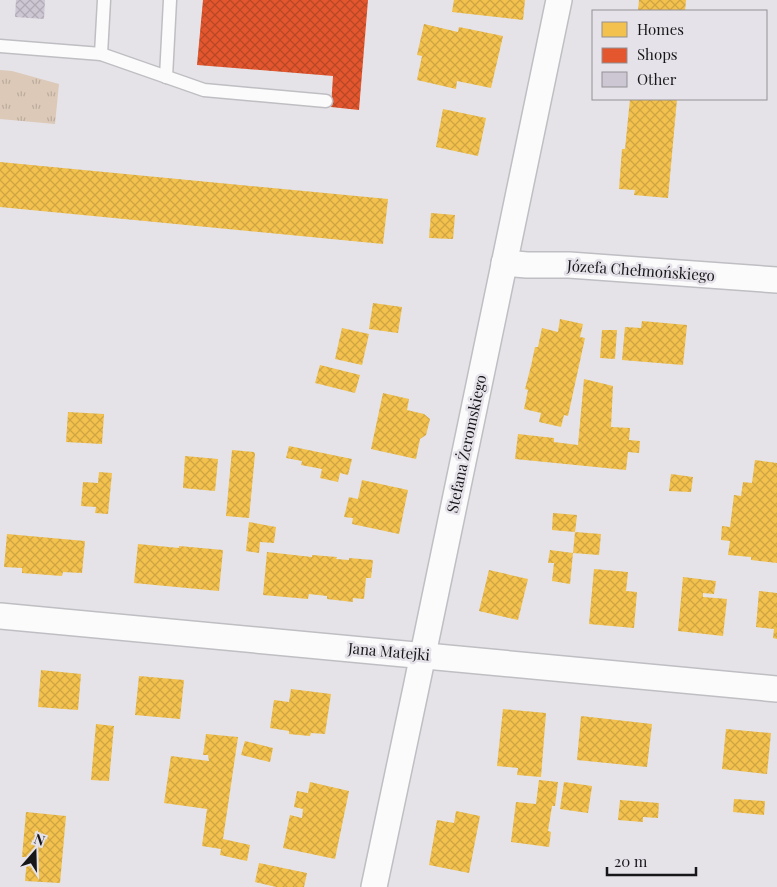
<svg xmlns="http://www.w3.org/2000/svg" width="777" height="887" font-family="'Playfair Display',serif">
<defs>
<pattern id="park-tufts" width="24" height="20" patternUnits="userSpaceOnUse" patternTransform="scale(1.25)"><rect width="24" height="20" fill="#dcc9b8"/><path d="M3 7l-1-3M5 7V3M7 7l1-3M15 17l-1-3M17 17v-4M19 17l1-3" fill="none" stroke="#bcac9d"/></pattern>
<pattern id="homes-cross-hatch" width="8" height="8" patternUnits="userSpaceOnUse" patternTransform="scale(1.25)"><rect width="8" height="8" fill="#f2c14e"/><path d="M0 0l8 8M0 8l8-8" fill="none" stroke="#cfa543"/></pattern>
<pattern id="shops-cross-hatch" width="8" height="8" patternUnits="userSpaceOnUse" patternTransform="scale(1.25)"><rect width="8" height="8" fill="#e4572e"/><path d="M0 0l8 8M0 8l8-8" fill="none" stroke="#b84726"/></pattern>
<pattern id="building-cross-hatch" width="8" height="8" patternUnits="userSpaceOnUse" patternTransform="scale(1.25)"><rect width="8" height="8" fill="#cdc7d3"/><path d="M0 0l8 8M0 8l8-8" fill="none" stroke="#afaab4"/></pattern>
</defs>
<rect width="100%" height="100%" fill="#e5e3e8"/>
<path fill="url(#park-tufts)" d="M0,70l12,1 47,13 -4,40 -55,-5z"/>
<g fill="url(#homes-cross-hatch)">
<path d="M454,0h71l-2,20 -71,-8z"/>
<path d="M639,0h47l-1,11h-47z"/>
<path d="M424,24l34,8 1,-5 44,9 -12,52 -34,-7 -1,8 -39,-9 5,-24 -5,-1z"/>
<path d="M630,99h47l-9,99 -34,-3 1,-5 -16,-1 3,-40h3z"/>
<path d="M443,109l43,9 -8,38 -42,-9z"/>
<path d="M0,162l388,37 -5,45 -383,-37z"/>
<path d="M431,213l24,2 -2,24 -24,-1z"/>
<path d="M373,303l29,4 -4,26 -29,-4z"/>
<path d="M560,319l23,5 -3,13 5,1 -17,78 -4,-1 -3,12 -22,-5 2,-9 -17,-4 4,-19 -3,-1 6,-23 4,-19h3l4,-19 16,4z"/>
<path d="M642,321l45,4 -4,40 -61,-5 3,-33 16,1z"/>
<path d="M342,328l27,6 -7,31 -27,-6z"/>
<path d="M602,330h15l-2,29 -15,-1z"/>
<path d="M320,365l40,10 -5,18 -40,-10z"/>
<path d="M584,379l29,7 -2,41 19,1 -1,12 11,1 -1,12 -11,-1 -2,18 -111,-11 3,-25 36,4v4l24,3z"/>
<path d="M383,393l26,6 -2,11 17,4 6,5 -4,16 -6,4 -4,20 -45,-10z"/>
<path d="M68,412l36,2 -2,30 -36,-2z"/>
<path d="M289,446l63,13 -4,16 -8,-2 -2,9 -18,-4 2,-9 -21,-4 1,-4 -16,-3z"/>
<path d="M232,450l22,2 1,2 -6,64 -23,-2z"/>
<path d="M185,456l33,3 -3,32 -32,-3z"/>
<path d="M755,460l22,3v100l-26,-3v-3l-23,-2 2,-14 -9,-1 1,-14 8,1 4,-32 7,1 2,-14 9,1z"/>
<path d="M99,472l13,1 -4,41 -13,-1 1,-6 -15,-1 2,-24 15,1z"/>
<path d="M671,474l22,3 -2,15 -22,-1z"/>
<path d="M362,480l46,10 -9,44 -47,-10 1,-6 -9,-1 5,-20 9,2z"/>
<path d="M553,513l24,2 -2,17 -23,-2z"/>
<path d="M249,522l27,5 -2,16 -14,-1 -1,11 -13,-2z"/>
<path d="M575,532l26,2 -2,21 -26,-2 -3,31 -18,-3 2,-18h-6l2,-13 23,3z"/>
<path d="M7,534l78,7 -3,32 -19,-1 -1,4 -40,-3v-5l-18,-1z"/>
<path d="M138,544l41,4v-2l44,4 -4,41 -85,-8z"/>
<path d="M267,552l45,5v-2l25,2 -1,2 13,1v-2l24,2 -2,18h-5l-2,21 -11,-1v4l-26,-3v-3l-18,-2 -1,5 -45,-4z"/>
<path d="M594,569l34,3 -2,19 11,1 -3,36 -45,-4z"/>
<path d="M489,570l39,9 -10,41 -39,-9z"/>
<path d="M683,577l33,4 -2,13 -11,-1v4l24,2 -4,37 -45,-5z"/>
<path d="M759,591l18,2v46l-4,-1 1,-9 -18,-2z"/>
<path d="M41,670l40,4 -3,36 -40,-3z"/>
<path d="M139,676l45,4 -4,39 -45,-4z"/>
<path d="M291,689l40,5 -6,40 -14,-1 -1,3 -21,-2v-3l-19,-3 4,-28 15,2z"/>
<path d="M503,709l43,4 -5,64 -24,-2 1,-7 -21,-2z"/>
<path d="M581,716l71,8 -5,43 -70,-7z"/>
<path d="M96,724l18,2 -5,55 -18,-1z"/>
<path d="M726,729l45,4 -4,41 -45,-5z"/>
<path d="M206,734l32,3 -15,102 27,6 -3,16 -27,-6 1,-6 -19,-3 5,-37 -43,-6 7,-47 38,5 -1,-6h-5z"/>
<path d="M245,741l28,7 -3,14 -29,-7z"/>
<path d="M539,780l19,2 -3,24h-3l-4,25 3,1 -2,15 -38,-5 5,-40 20,2z"/>
<path d="M310,782l39,9 -14,68 -52,-11 7,-33 12,3 1,-9 -9,-2 3,-16 11,2z"/>
<path d="M564,782l28,4 -4,27 -28,-4z"/>
<path d="M734,799l31,2 -1,14 -31,-3z"/>
<path d="M620,800l39,3 -1,15 -15,-1v5l-25,-2z"/>
<path d="M456,811l24,5 -11,57 -40,-8 8,-45 17,3z"/>
<path d="M26,812l40,4 -6,67 -35,-2 2,-24h-5z"/>
<path d="M259,863l48,10 -3,14h-28l-21,-5z"/>
</g>
<path fill="url(#shops-cross-hatch)" d="M203,0h165l-9,110 -28,-3 2,-31 -136,-11z"/>
<path fill="url(#building-cross-hatch)" d="M16,0h29l-1,19 -29,-2z"/>
<g fill="none" stroke-linecap="round" stroke-linejoin="round">
<g stroke="#bfbec2" stroke-width="15">
<g id="lane">
<path d="M0,46l101,8 103,36 122,11"/>
<path d="M101,54l3,-54"/>
<path d="M166,77l4,-77"/>
</g>
</g>
<g stroke="#bfbec2" stroke-width="28">
<g id="street">
<path d="M504,263l23,2h42l208,15"/>
<path d="M0,616l777,73"/>
<path d="M374,887l42,-199 143,-688"/>
</g>
</g>
<use href="#lane" stroke="#fbfbfc" stroke-width="12"/>
<use href="#street" stroke="#fbfbfc" stroke-width="25"/>
</g>
<g text-anchor="middle" stroke-width="5" stroke-linejoin="round" paint-order="stroke">
<g font-size="15" fill="#171618" stroke="#e5e2e9">
<text transform="translate(641 271) rotate(4)" y="5">Józefa Chełmońskiego</text>
<text transform="translate(467 444) rotate(-78)" y="5">Stefana Żeromskiego</text>
<text transform="translate(389 652) rotate(5)" y="5">Jana Matejki</text>
</g>
</g>
<rect x="592" y="10" width="175" height="90" fill="#e5e2e9" stroke="#939095"/>
<rect x="602" y="22" width="25" height="15" fill="#f2c14e" stroke="#939095"/>
<text x="637" y="35" font-size="15" fill="#171618">Homes</text>
<rect x="602" y="48" width="25" height="15" fill="#e4572e" stroke="#939095"/>
<text x="637" y="60" font-size="15" fill="#171618">Shops</text>
<rect x="602" y="72" width="25" height="15" fill="#cdc7d3" stroke="#939095"/>
<text x="637" y="85" font-size="15" fill="#171618">Other</text>
<g transform="translate(35 852) rotate(20)" stroke="#e5e2e9" stroke-width="4" paint-order="stroke">
<path d="M0-4L9 19L0 12L-9 19Z" fill="#171618"/>
<text y="-8" font-size="14" font-weight="bold" text-anchor="middle" fill="#171618">N</text>
</g>
<path d="M607 867v8h89v-8" fill="none" stroke="#171618" stroke-width="2.5"/>
<text x="614" y="867" font-size="15" fill="#171618" stroke="#e5e2e9" stroke-width="4" paint-order="stroke">20 m</text>
</svg>
